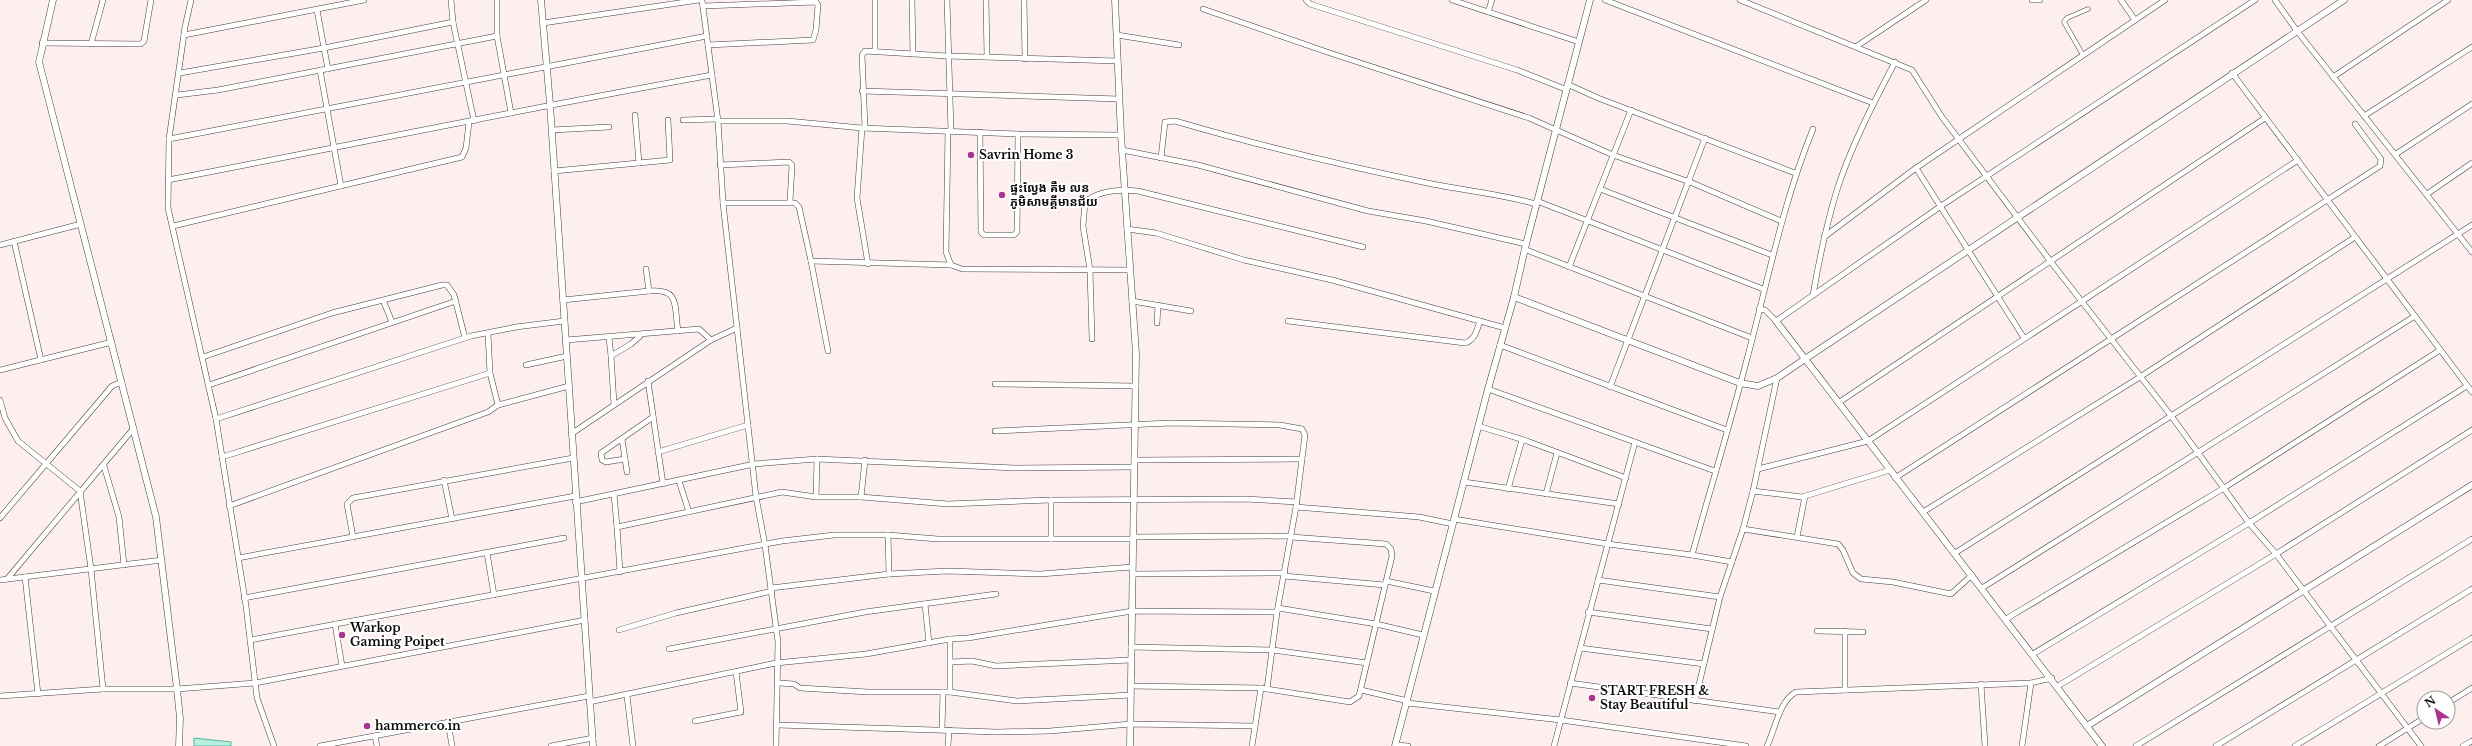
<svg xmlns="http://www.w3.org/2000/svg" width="2472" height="746" font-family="'Libre Baskerville','Noto Sans Khmer',serif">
<rect width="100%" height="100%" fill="#fdefee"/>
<path fill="#b8efde" stroke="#47be9c" d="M194,738l37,4v4h-37z"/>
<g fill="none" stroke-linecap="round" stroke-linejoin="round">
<g stroke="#3f3f3f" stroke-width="5">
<path id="pedestrian" d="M2083,55l-19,-33 3,-4 21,-9"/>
</g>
<g stroke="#3f3f3f" stroke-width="6">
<g id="minor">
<path d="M191,0l-6,27 -16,112 -1,69 48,211 30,187 11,92 17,48"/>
<path d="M451,0l2,22 21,99"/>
<path d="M497,0v36l14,77"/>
<path d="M702,0l16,121 5,82 33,294 9,48 13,97 -2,104"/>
<path d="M875,0v51"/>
<path d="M912,0l1,54"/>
<path d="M947,0l4,131"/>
<path d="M986,0l1,57"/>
<path d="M1024,0l1,59"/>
<path d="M1306,0l4,4 207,66 48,19"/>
<path d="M1452,0l127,42"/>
<path d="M1605,0l268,103"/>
<path d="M1740,0l172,70 30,47 109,145 121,155 77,106 27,31 145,192"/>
<path d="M2032,0h8"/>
<path d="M2121,0l14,20"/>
<path d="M2275,0l22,31 175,221"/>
<path d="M703,6l113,-4 2,3 -2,25 -3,10 -105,5"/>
<path d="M1203,9l124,43 202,66 84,37 77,27 91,39"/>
<path d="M317,10l7,38 129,-26"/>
<path d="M1488,12l4,-12"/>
<path d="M543,23l156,-23"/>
<path d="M184,35l180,-35"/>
<path d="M1117,35l62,10"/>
<path d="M42,43l99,1 3,-3 7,-41"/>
<path d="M91,44l12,-44"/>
<path d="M1857,46l69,-46"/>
<path d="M320,70l21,116"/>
<path d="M180,73l144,-25 4,21"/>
<path d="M2232,73l240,319"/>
<path d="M2333,77l115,-77"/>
<path d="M1567,84l31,14 197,75"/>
<path d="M862,91l257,8"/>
<path d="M177,95l41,-5 279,-54"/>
<path d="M635,115l4,48"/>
<path d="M2364,116l108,-69"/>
<path d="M683,120l34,-1"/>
<path d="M718,121h69l75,7 156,6 103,1"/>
<path d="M862,128l-5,70 11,66"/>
<path d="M865,128l-3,-73 3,-4 82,5 171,5"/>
<path d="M552,130l57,-3"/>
<path d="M948,131l-2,121 5,13 11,4 168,1"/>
<path d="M980,132l1,100 3,3h30l3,-3 1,-98"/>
<path d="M169,139l538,-103"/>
<path d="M1122,150l76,15 170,46 58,10 100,23"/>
<path d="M2396,154l76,-50"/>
<path d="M1161,158l4,-36 10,-1c85,25 170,45 257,63 35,7 69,10 104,20"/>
<path d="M720,165l69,-3 3,3 -2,36"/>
<path d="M1916,168l108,170"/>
<path d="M554,171l116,-11 -2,-40"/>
<path d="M168,180c181,-35 362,-72 544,-105"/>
<path d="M1600,189l172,66"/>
<path d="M2427,194l45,-31"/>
<path d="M1537,201l226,88"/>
<path d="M723,203h72l4,4 12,54 140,4"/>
<path d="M173,226l289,-69 4,-9 3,-26"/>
<path d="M1127,229l29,4 88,27 88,20 173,48"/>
<path d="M1824,237l92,-69 249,-168"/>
<path d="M14,241l27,119"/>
<path d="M0,245l81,-21"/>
<path d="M1524,249l228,89"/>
<path d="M811,261l17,90"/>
<path d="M1569,267l62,-157"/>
<path d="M649,291c31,-3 25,14 29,40"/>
<path d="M1813,295c6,-35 13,-68 23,-102 14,-45 37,-89 59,-131"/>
<path d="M383,300l9,22"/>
<path d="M563,300l86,-9 -3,-22"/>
<path d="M1132,301l59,10"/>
<path d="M1759,309l6,1 11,11 165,-115 314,-206"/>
<path d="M1288,321l177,22c10,-3 12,-13 15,-22"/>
<path d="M1157,323l1,-18"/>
<path d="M488,334l2,39 8,32"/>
<path d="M609,338l2,18"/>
<path d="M1092,339l-2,-69 -7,-44 2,-24c15,-12 34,-13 53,-11l225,56"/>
<path d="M566,340l133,-11 12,11"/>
<path d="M1500,345l227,85"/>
<path d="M203,357l129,-44 110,-28h5l7,10 11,43"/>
<path d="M526,365l41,-9"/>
<path d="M0,370l112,-28"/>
<path d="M648,381l15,103"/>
<path d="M995,384l141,2"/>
<path d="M209,385l247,-84"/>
<path d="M1610,387l95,-249"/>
<path d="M1488,389l227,82"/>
<path d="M0,400l5,18 13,23 62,50 11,78 12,120"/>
<path d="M1838,403l427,-285"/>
<path d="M614,404l-3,-48 20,-12 9,-8"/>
<path d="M216,419l255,-83 45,-9 48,-6"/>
<path d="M1478,426l49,15 99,37"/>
<path d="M995,431l176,-8 109,2 22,4 3,6 -9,72 -19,105 -10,77"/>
<path d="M571,434l140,-94 26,-12"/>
<path d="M622,439l5,33"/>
<path d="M658,452l90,-27"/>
<path d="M222,457l268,-84"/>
<path d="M625,459l-19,3 -4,-2 -1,-7 52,-36"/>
<path d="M817,459l-1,38h45"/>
<path d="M865,460l-4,37 87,7 103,-4 195,-1 51,3"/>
<path d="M1134,460l168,-1"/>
<path d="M104,466l15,51 5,48"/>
<path d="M1758,469l110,-28 430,-281"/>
<path d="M1895,478l485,-312 1,-7 -26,-35"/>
<path d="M444,480l8,39"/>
<path d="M679,481l10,31"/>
<path d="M1464,482l155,22"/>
<path d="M1508,489l14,-49"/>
<path d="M1753,491l49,6 88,-27"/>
<path d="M614,494l3,33"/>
<path d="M1546,494l11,-41"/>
<path d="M575,502l179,-38 63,-5 198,9 119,-1"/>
<path d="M229,506l259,-94 10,-7 71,-19"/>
<path d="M1296,507l123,10 34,7"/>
<path d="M1923,512l217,-135 215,-140"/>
<path d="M0,518l112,-132 10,-4"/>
<path d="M1454,519l154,25 84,11c18,-65 38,-130 55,-196 21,-78 35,-154 66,-230"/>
<path d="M1743,529l95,15 5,6 10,23 8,6 32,3 58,12 21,-19"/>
<path d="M888,535l1,39"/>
<path d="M353,537l-6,-33 6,-6 220,-40"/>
<path d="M1133,537l158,-1"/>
<path d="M1797,537l8,-41"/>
<path d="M1051,539v-39"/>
<path d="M487,553l7,42"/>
<path d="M1955,553l517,-328"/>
<path d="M1692,555l40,7"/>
<path d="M238,558l337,-62"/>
<path d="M620,572l-3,-45 165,-35 34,5"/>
<path d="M1132,574l153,-1"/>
<path d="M1284,576l101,9"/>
<path d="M25,577l13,117"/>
<path d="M7,579l127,-151"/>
<path d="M0,580l162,-20"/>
<path d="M1598,580l122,17"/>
<path d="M1386,581l48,10"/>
<path d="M771,588l118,-14 58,-3 93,3 92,-7"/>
<path d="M1982,588l433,-272"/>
<path d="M244,598l320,-60"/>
<path d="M925,604l4,39"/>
<path d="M1278,608l98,16 47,11"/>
<path d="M1588,612l124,17"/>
<path d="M2006,619l218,-131 216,-138"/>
<path d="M335,624l7,42"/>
<path d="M619,630l57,-17 96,-22"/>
<path d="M1817,631l46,1"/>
<path d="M250,640l532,-99 52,-6h54l50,4h195"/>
<path d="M1131,647l142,3 94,13"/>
<path d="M1580,648l124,16"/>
<path d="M669,649l196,-37 131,-18"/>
<path d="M2033,654l216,-131 218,-137"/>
<path d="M951,662l21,-1 24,5 135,-6"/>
<path d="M779,683l15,1 6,4 68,4h82l67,9 114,-6"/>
<path d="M1570,683l210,29"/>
<path d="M1981,684l4,62"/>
<path d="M1131,686l130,2 89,14 9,-6 33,-140 -1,-7 -5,-5 -95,-7"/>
<path d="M2058,686l218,-132 196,-124"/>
<path d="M1361,690l47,11"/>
<path d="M1845,690v-59"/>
<path d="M950,692v-53"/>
<path d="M0,696l103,-7h74l78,-6 330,-63"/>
<path d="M627,696l6,50"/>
<path d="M1695,701l25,-104 23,-68 10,-38 24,-113"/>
<path d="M589,702l187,-39 90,-9 84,-15 18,-1 164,-27 145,1"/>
<path d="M1407,703l154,17 185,26"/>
<path d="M2448,703l24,-15"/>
<path d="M695,721l46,-9 -5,-40"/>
<path d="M448,722l4,24"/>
<path d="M778,725l219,7 53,-1 81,-7 123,2"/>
<path d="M942,729l1,-37"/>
<path d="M375,736l2,10"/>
<path d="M1396,745l12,1"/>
<path d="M320,746l269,-50"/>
<path d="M551,746l42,-8"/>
<path d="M948,746l1,-16"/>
<path d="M1252,746l9,-58"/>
<path d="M1554,746l81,-304"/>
<path d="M1767,746c8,-16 12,-45 29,-54l235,-9 21,-5"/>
<path d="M2022,746l9,-63"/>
<path d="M2136,746l336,-207"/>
<path d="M2216,746l256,-157"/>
<path d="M2295,746l177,-108"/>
<path d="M2379,746l45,-28"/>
<path d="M2463,746l9,-5"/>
</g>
</g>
<g stroke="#3f3f3f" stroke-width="7">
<g id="tertiary">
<path d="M53,0l-14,62 117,455 21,172 3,29 -1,28"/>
<path d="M541,0l9,104 43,642"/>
<path d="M1115,0l6,135 15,219 -6,392"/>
<path d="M1514,297l226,86 18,3 19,-8 28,-19 539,-359"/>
<path d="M1776,321l326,425"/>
<path d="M2087,726l385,-241"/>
<path d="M1395,746l93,-357 26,-92 12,-53 64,-244"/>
</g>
</g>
<use href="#pedestrian" stroke="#fff" stroke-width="4"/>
<use href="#minor" stroke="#fff" stroke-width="5"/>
<use href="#tertiary" stroke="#fff" stroke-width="6"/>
</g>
<g fill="#ad348c" stroke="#fff" stroke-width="1.5">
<circle cx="971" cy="155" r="4"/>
<circle cx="1002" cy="195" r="4"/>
<circle cx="342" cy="635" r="4"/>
<circle cx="1592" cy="698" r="4"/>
<circle cx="367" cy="726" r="4"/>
</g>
<g text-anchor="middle" stroke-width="4" stroke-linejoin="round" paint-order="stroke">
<g font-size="12" font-weight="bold" fill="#0c0c0c" stroke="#fff" text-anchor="start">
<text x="979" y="159">Savrin Home 3</text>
<text x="1010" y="192">ផ្ទះល្វែង គឹម លន<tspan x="1010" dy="14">ភូមិសាមគ្គីមានជ័យ</tspan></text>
<text x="350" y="632">Warkop<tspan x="350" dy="14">Gaming Poipet</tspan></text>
<text x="1600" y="695">START FRESH &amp;<tspan x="1600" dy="14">Stay Beautiful</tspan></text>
<text x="375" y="730">hammerco.in</text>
</g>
</g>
<g transform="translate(2436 710) rotate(325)"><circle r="19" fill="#ffffff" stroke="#9e9e9e"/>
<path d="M0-3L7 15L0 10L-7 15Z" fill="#ad348c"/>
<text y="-6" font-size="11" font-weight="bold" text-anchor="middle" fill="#0c0c0c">N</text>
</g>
</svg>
